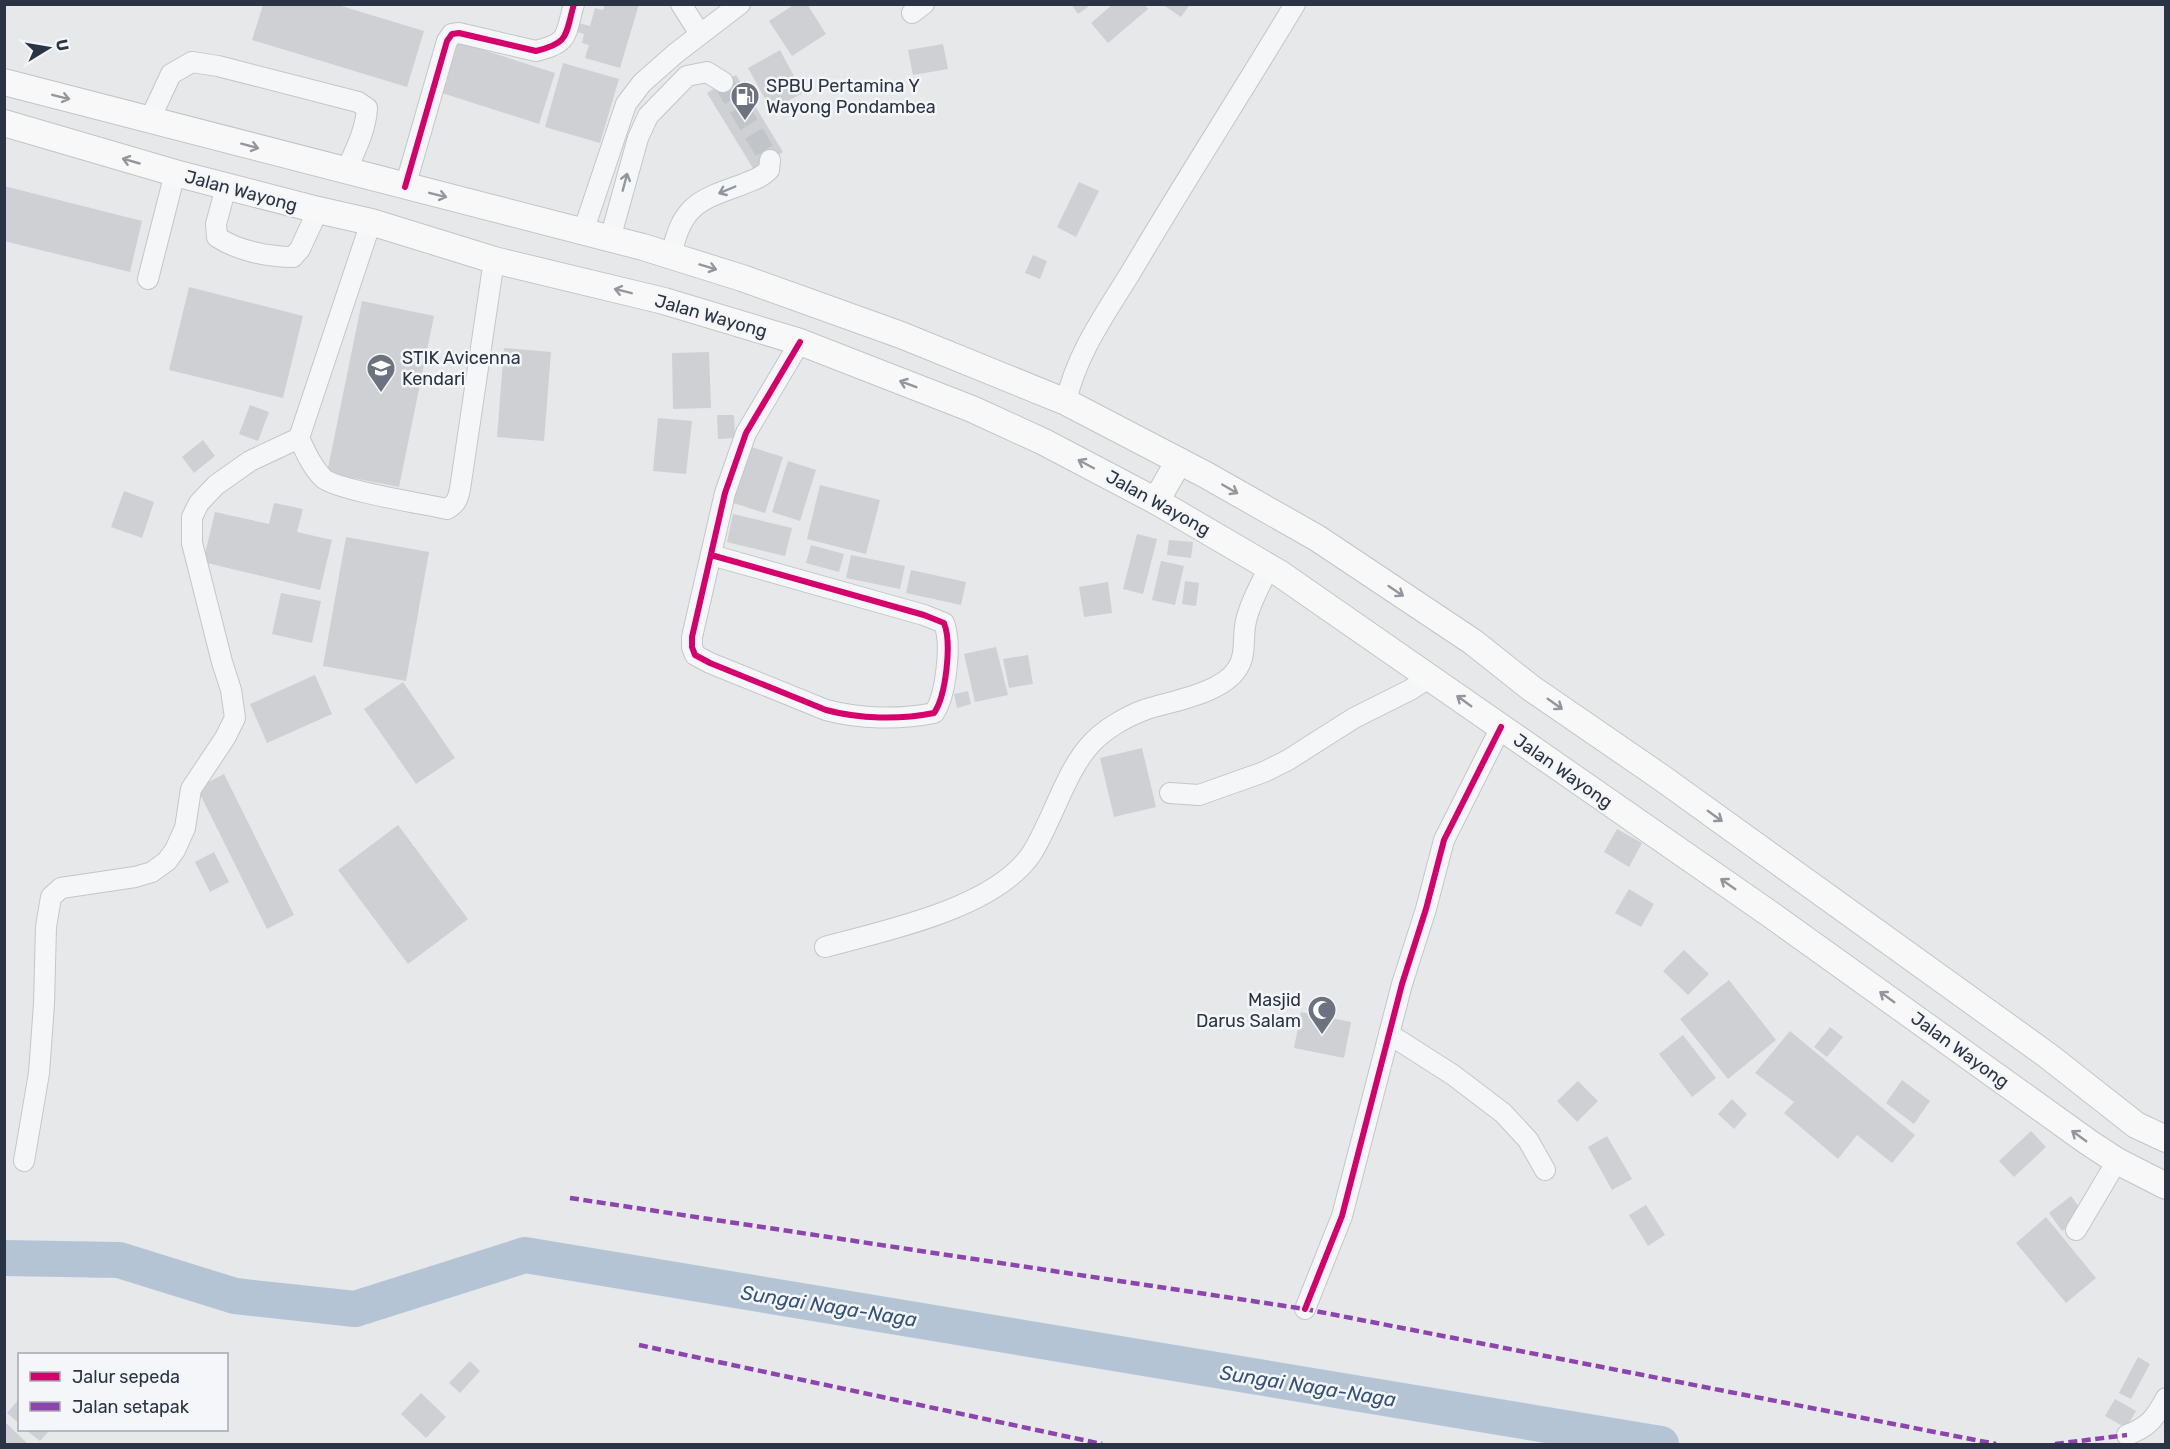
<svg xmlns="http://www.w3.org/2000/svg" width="2170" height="1449" font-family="Rubik,sans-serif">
<rect width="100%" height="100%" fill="#e6e8ea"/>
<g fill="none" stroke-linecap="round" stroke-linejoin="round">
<path stroke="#b4c4d5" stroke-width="36" d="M4,1258l115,2 116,36 120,13 170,-54 1136,189"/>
</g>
<g fill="#ced0d3">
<path d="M605,4h34l-19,64 -35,-10 4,-13 -7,-2 2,-9 -7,-2 2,-9 11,3 5,-18 8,2z"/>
<path d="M795,4h12l19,30 -34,22 -23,-35z"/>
<path d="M1071,4h21l-14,10z"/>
<path d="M1113,4h31l4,5 -40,34 -17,-20z"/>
<path d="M1162,4h28l-9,13z"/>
<path d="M263,5h75l86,26 -17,56 -155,-47z"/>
<path d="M458,42l97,31 -16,51 -97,-31z"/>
<path d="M943,44l5,25 -35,6 -5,-25z"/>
<path d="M780,50l23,43 -32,17 -23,-42z"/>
<path d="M563,63l56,16 -19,64 -55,-16z"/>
<path d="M736,75l47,77 -29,18 -47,-77z"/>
<path d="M1079,182l20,9 -23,46 -19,-10z"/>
<path d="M4,186l138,35 -12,51 -126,-31z"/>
<path d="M1033,255l14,6 -7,18 -15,-6z"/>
<path d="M189,287l114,29 -20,82 -114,-28z"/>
<path d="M362,301l72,15 -35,171 -72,-14z"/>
<path d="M504,348l47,4 -7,89 -47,-4z"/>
<path d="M709,352l2,56 -38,1 -1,-56z"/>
<path d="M250,405l19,7 -11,29 -19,-7z"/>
<path d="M717,415h17l1,23 -17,1z"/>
<path d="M658,418l34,3 -6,53 -33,-3z"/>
<path d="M203,440l12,16 -21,17 -12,-16z"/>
<path d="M748,446l35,11 -18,56 -35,-11z"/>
<path d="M788,461l28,9 -16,51 -28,-9z"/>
<path d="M820,485l60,15 -14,54 -59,-15z"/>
<path d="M124,491l30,11 -12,36 -31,-11z"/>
<path d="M274,503l29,6 -6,23 35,8 -12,50 -117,-28 12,-50 54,12z"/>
<path d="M733,514l59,14 -7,28 -58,-14z"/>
<path d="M1137,534l20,5 -14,55 -20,-5z"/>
<path d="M346,537l83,15 -23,129 -83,-15z"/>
<path d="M1169,540l24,2 -2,16 -24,-3z"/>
<path d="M811,545l33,9 -5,18 -33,-9z"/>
<path d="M851,555l54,11 -5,23 -54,-11z"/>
<path d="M1161,561l23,5 -9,39 -23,-5z"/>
<path d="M911,570l55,12 -5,23 -55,-12z"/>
<path d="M1185,581l14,2 -3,23 -14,-2z"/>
<path d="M1108,582l4,31 -28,4 -5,-30z"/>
<path d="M281,593l40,8 -9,42 -40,-9z"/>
<path d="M996,647l12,48 -33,7 -11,-48z"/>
<path d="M1028,655l5,29 -24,4 -6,-29z"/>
<path d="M315,675l17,39 -65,29 -17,-39z"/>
<path d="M403,682l52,76 -39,26 -52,-75z"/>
<path d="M968,691l3,13 -14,4 -3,-14z"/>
<path d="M1142,748l14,59 -42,10 -14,-59z"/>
<path d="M224,774l70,141 -27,14 -70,-141z"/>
<path d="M398,825l70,94 -60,45 -70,-94z"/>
<path d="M1617,829l25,14 -13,24 -25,-15z"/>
<path d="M214,852l15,30 -19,10 -15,-30z"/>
<path d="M1629,889l25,15 -13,23 -26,-14z"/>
<path d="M1684,950l25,24 -21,21 -25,-24z"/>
<path d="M1729,980l47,60 -48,39 -48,-60z"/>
<path d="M1301,1012l50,10 -7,36 -50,-10z"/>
<path d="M1830,1027l13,10 -16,20 -13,-10z"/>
<path d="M1790,1031l125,104 -23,28 -35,-28 -19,24 -54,-46 10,-11 -39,-29z"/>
<path d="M1683,1035l33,43 -24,19 -33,-43z"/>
<path d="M1902,1080l28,21 -16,23 -28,-21z"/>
<path d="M1578,1081l20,20 -21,21 -20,-21z"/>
<path d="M1732,1099l15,15 -13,15 -16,-15z"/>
<path d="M2031,1131l15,16 -32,30 -15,-16z"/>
<path d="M1607,1136l25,43 -20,11 -24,-43z"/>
<path d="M2071,1196l13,18 -22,17 -13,-18z"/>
<path d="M1646,1205l19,30 -17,11 -19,-31z"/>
<path d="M2046,1217l50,61 -30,25 -50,-60z"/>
<path d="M2138,1357l12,7 -19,35 -12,-6z"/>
<path d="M470,1361l10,10 -20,22 -11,-10z"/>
<path d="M421,1393l25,24 -20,21 -25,-24z"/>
<path d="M20,1398v26l-13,-11z"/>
<path d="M2115,1399l21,12 -10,17 -21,-12z"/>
<path d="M4,1421l24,23h-24z"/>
<path d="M26,1430h24l-10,11z"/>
</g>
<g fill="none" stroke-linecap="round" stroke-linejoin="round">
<path stroke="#c1c4c9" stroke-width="20" stroke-dasharray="20 10" stroke-linecap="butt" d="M723,82l47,78"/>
<g stroke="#c4c6c8" stroke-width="22">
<g id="minor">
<path d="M681,4l19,30"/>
<path d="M912,13l12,-9"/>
<path d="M150,119l21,-45 21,-12 26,4 140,36 9,6c-1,22 -12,43 -21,63"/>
<path d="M226,187l-10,37 1,13c21,14 52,20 76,20l7,-8 18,-39"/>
<path d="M405,187l42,-146 5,-7 7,-1 77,18c34,-8 29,-16 38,-47"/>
<path d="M371,222l-72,216c7,15 13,29 24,40 13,12 102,26 124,31 9,-5 11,-10 13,-20l34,-229"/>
<path d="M583,232l43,-128 16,-21 34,-30 64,-49"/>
<path d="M610,239l28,-101 10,-22 39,-40 20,-4 16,10"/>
<path d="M671,256c11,-49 24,-55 70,-71 11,-5 19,-6 28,-15l1,-10"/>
<path d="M148,279l27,-106"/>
<path d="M1066,402c10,-48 40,-89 65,-130 53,-90 110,-178 164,-268"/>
<path d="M711,555l213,60 20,8c8,20 2,73 -10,90 -35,7 -74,6 -108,-3l-116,-47 -15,-8 -3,-8v-10l33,-144 21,-60 54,-91"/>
<path d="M1170,793l29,2 65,-23 24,-12 66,-42 56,-28 20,-13"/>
<path d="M825,947c62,-17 171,-39 207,-94 20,-32 34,-82 58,-108 14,-16 37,-29 57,-36 26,-8 75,-16 90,-40 10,-14 5,-32 9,-48 4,-19 15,-37 23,-54"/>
<path d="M1389,1034l64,41 50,38 25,27 17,30"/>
<path d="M24,1161l15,-88 5,-69 2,-77 5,-30 10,-9 74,-11 17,-5 15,-11 8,-11 10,-22 6,-39 34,-51 10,-20 -4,-28 -9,-28 -30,-119v-26l7,-14 17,-18 34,-24 49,-23"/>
<path d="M2076,1230l41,-69"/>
<path d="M1305,1309l37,-93 60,-232 24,-75 18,-69 57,-113"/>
<path d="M2127,1435c22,-8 28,-17 39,-37"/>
</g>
</g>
<g stroke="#c2c5c8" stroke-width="28">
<g id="major">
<path d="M4,82l639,165 99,31 159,57 165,67 140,73 111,63 156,104 58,46 131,90 385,277 89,70 30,14"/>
<path d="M4,123l171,50 143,37 53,12 123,38 170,41 136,41 172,67 72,33 112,59 123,72 491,341 318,228 29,19 49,25"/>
<path d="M1156,501l23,-40"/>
</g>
</g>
<use href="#minor" stroke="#f5f6f7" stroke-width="20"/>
<use href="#major" stroke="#f8f8f8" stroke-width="26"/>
<g stroke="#8e44ad" stroke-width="4.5" stroke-dasharray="9 4.5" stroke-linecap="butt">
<path d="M570,1198l735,111 691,135"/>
<path d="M639,1345l463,99"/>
<path d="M2055,1444l72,-9"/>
</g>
<g stroke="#f4f6f9" stroke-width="10">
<g id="cycleway">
<path d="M405,187l42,-146 5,-7 7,-1 77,18c34,-8 29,-16 38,-47"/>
<path d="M711,555l213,60 20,8c8,20 2,73 -10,90 -35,7 -74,6 -108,-3l-116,-47 -15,-8 -3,-8v-10l33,-144 21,-60 54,-91"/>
<path d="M1305,1309l37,-93 60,-232 24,-75 18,-69 57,-113"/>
</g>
</g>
<use href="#cycleway" stroke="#d6006c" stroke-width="6"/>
</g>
<defs><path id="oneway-shaft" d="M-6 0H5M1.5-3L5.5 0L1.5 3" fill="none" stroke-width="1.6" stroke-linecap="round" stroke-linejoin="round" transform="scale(1.5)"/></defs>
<g stroke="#92969e">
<use href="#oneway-shaft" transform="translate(61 97) rotate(14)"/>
<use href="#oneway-shaft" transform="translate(250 146) rotate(15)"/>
<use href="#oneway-shaft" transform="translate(131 161) rotate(-164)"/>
<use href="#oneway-shaft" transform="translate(438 195) rotate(14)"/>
<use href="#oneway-shaft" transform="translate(708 267) rotate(17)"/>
<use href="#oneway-shaft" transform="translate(623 291) rotate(-166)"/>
<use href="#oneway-shaft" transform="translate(908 384) rotate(-159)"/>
<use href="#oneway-shaft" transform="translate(1086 464) rotate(-152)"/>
<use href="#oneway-shaft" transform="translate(1230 489) rotate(30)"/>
<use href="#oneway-shaft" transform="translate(1396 591) rotate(34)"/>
<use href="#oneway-shaft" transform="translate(1464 701) rotate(-144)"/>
<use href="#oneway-shaft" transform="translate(1555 704) rotate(35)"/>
<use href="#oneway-shaft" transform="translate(1715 816) rotate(36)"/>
<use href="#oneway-shaft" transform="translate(1728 884) rotate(-145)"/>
<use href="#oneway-shaft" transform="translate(1887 997) rotate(-144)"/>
<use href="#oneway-shaft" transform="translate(2079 1136) rotate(-144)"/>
</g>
<g stroke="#90959e">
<use href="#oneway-shaft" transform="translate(625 182) rotate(-75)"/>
<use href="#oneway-shaft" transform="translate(727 190) rotate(157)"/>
</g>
<defs>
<g id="fuel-pin" transform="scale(1.5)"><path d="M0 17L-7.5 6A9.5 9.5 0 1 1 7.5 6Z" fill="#6c737f" stroke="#f4f6f9"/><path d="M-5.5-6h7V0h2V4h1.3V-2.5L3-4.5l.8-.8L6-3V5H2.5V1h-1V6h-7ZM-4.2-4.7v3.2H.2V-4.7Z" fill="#fff"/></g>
<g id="university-pin" transform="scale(1.5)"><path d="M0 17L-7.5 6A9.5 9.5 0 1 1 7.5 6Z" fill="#6c737f" stroke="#f4f6f9"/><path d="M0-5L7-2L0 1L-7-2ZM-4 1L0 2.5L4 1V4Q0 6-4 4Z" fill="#fff"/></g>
<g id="mosque-pin" transform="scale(1.5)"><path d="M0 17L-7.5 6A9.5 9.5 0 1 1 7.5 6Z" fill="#6c737f" stroke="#f4f6f9"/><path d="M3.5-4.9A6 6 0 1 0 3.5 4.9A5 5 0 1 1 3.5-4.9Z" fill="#fff"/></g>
</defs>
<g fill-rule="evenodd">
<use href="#fuel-pin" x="745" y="96"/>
<use href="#university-pin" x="381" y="368"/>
<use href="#mosque-pin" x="1322" y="1010"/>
</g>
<g text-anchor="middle" stroke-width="5" stroke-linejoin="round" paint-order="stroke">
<g font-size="18" fill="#2b3445" stroke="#f4f6f9" text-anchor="start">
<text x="766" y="92">SPBU Pertamina Y<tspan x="766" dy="21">Wayong Pondambea</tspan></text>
<text x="402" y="364">STIK Avicenna<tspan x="402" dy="21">Kendari</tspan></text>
<text x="1301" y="1006" text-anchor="end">Masjid<tspan x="1301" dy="21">Darus Salam</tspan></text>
</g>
<g font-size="18" fill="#2b3445" stroke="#f4f6f9">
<text transform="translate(241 191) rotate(15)" y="6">Jalan Wayong</text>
<text transform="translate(711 316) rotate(16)" y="6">Jalan Wayong</text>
<text transform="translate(1158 503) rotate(29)" y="6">Jalan Wayong</text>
<text transform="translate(1563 771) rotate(35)" y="6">Jalan Wayong</text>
<text transform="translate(1960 1050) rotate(36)" y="6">Jalan Wayong</text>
</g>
<g font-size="20" font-style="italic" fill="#34527a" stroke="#f4f6f9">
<text transform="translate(829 1306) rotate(9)" y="7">Sungai Naga-Naga</text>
<text transform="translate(1308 1386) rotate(9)" y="7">Sungai Naga-Naga</text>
</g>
</g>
<rect width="2170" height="1449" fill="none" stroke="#2b3445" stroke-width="12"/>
<rect x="18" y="1353" width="210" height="78" fill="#f4f6f9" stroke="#a4a8b1" stroke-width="1.5"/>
<rect x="30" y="1372" width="30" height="9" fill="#d6006c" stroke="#a4a8b1" stroke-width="1.5"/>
<text x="72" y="1383" font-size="18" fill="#2b3445">Jalur sepeda</text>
<rect x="30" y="1402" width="30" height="9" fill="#8e44ad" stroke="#a4a8b1" stroke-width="1.5"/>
<text x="72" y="1413" font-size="18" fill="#2b3445">Jalan setapak</text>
<g transform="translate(48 48) rotate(79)" stroke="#f4f6f9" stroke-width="4.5" paint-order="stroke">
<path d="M0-4.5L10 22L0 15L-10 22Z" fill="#2b3445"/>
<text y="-9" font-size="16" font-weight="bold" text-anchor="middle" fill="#2b3445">U</text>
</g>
</svg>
